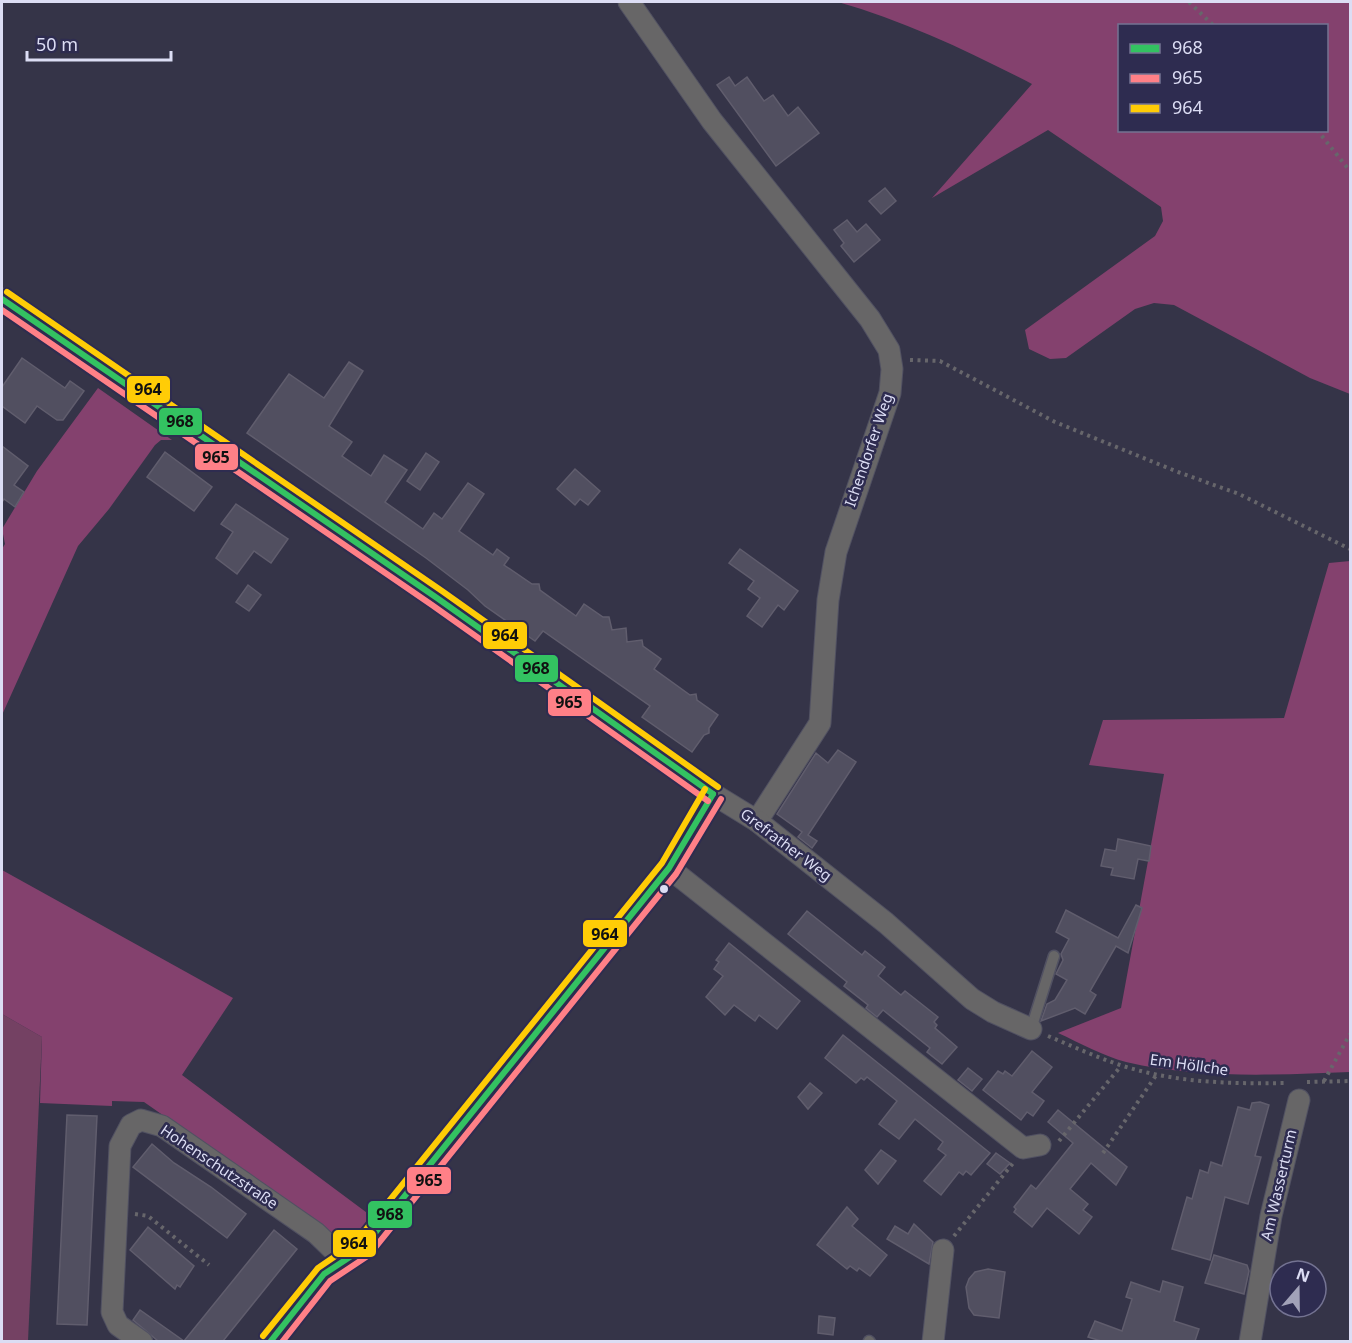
<svg xmlns="http://www.w3.org/2000/svg" width="1352" height="1343" font-family="'Noto Sans',sans-serif">
<rect width="100%" height="100%" fill="#353448"/>
<path fill="#744163" d="M2,1014l40,23 -14,304h-26z"/>
<g fill="#84416e" fill-rule="evenodd">
<path d="M838,2h512v392l-40,-16 -136,-73 -20,-2 -19,6 -69,49 -16,1 -21,-10 -4,-19 130,-94 8,-15 -2,-14 -113,-77 -116,68 100,-114c-62,-32 -127,-63 -194,-82zM1120,26h206v104h-206z"/>
<path d="M98,388l74,52h-11l-6,5 -46,64 -31,37 -76,169v-166l3,-5 -3,-15 35,-58z"/>
<path d="M1350,561v511c-74,3 -151,7 -224,-10 -23,-6 -46,-19 -68,-29l63,-25 43,-234 -75,-9 14,-45 181,-2 45,-155z"/>
<path d="M2,870l231,128 -51,77 204,152 -22,28 -220,-153 -32,-1v5l-72,-3 2,-66 -40,-23z"/>
</g>
<g fill="#514f60" stroke="#605d6d" stroke-width="1.5">
<path d="M729,77l6,9 12,-9 17,24 9,-6 15,21 10,-9 21,26 -43,33 -59,-81z"/>
<path d="M885,188l11,13 -15,13 -12,-13z"/>
<path d="M847,220l10,12 9,-8 14,16 -26,22 -13,-16 3,-3 -10,-13z"/>
<path d="M22,358l43,30 5,-7 14,10 -21,29h-6l-20,-14 -12,17 -23,-17v-19z"/>
<path d="M349,362l14,9 -34,55 23,16 -10,14 29,20 13,-21 23,15 -22,32 38,27 11,-16 8,6 26,-36 16,11 -25,37 34,24 4,-6 12,9 -5,7 28,19h7l1,6 36,26 8,-12 19,13h6l3,13 14,-2 1,14 15,-2 1,6 18,13 -7,10 36,26 6,-1 1,6 21,15 -9,13v5l-5,2 -12,17 -50,-35 8,-11 -107,-75 -8,10 -50,-35 -17,-16 -42,-32 -179,-125 42,-59 35,24z"/>
<path d="M2,446l26,20 -14,19 10,7 -9,15 -11,-8 -2,3z"/>
<path d="M165,452l47,35 -18,24 -47,-34z"/>
<path d="M426,453l13,9 -19,28 -13,-9z"/>
<path d="M575,469l25,22 -12,14 -8,-6 -5,6 -18,-16z"/>
<path d="M236,504l52,35 -17,24 -17,-12 -17,23 -21,-16 17,-26 -12,-8z"/>
<path d="M740,549l58,42 -14,19 -6,-5 -16,22 -15,-11 13,-18 -12,-9 6,-8 -25,-18z"/>
<path d="M248,585l13,10 -12,16 -13,-9z"/>
<path d="M838,750l18,12 -48,73 9,6 -5,7 -14,-11 4,-5 -25,-18 39,-61 12,10z"/>
<path d="M1118,839l33,7 -2,15 -11,-2 -4,20 -23,-4 2,-7 -12,-2 4,-17 11,2z"/>
<path d="M1136,905l6,3 -14,45 -12,-7 -26,45 6,4 -11,19 -10,-6 -34,13 6,-17 8,-4 12,-20 -11,-6 7,-14 -2,-6 8,-15 -13,-7 10,-22 52,28z"/>
<path d="M807,911l55,44 3,-4 20,16 -7,9 23,19 4,-4 33,26 -4,5 3,3 -2,3 22,19 -15,17 -15,-12 3,-4 -47,-38 -6,7 -11,-9 2,-3 -24,-19 3,-4 -59,-48z"/>
<path d="M729,943l71,58 -23,28 -18,-14 -4,6 -21,-16 -9,10 -19,-18 17,-21 -9,-7 5,-7 -3,-2z"/>
<path d="M843,1035l147,118 -19,22 -5,-4 -3,4 -4,-3 -18,23 -17,-14 22,-26 -8,-6 5,-7 -28,-23 -16,20 -20,-15 18,-23 -30,-24 -3,3 -3,-2 -5,5 -31,-25z"/>
<path d="M1032,1051l20,16 -20,25 12,9 -11,15 -6,-4 -6,8 -38,-30 15,-19 5,3 2,-3 7,5z"/>
<path d="M968,1068l14,11 -10,12 -14,-11z"/>
<path d="M810,1083l12,10 -14,16 -10,-12z"/>
<path d="M1260,1102l9,3 -14,51 6,1 -13,47 -23,-7 -15,63 -38,-11 15,-52 5,2 8,-29 8,3 3,-11 11,4 16,-59 12,3 2,-7z"/>
<path d="M1058,1110l69,57 -11,18 -25,-22 -21,26 18,15 -5,6 9,7 -13,17 -32,-26 -15,19 -18,-15 2,-3 -2,-2 17,-22 5,4 37,-46 -25,-21z"/>
<path d="M67,1115l30,1 -10,209 -30,-1z"/>
<path d="M152,1144l22,19 37,24 35,27 -19,24 -94,-71z"/>
<path d="M881,1150l15,11 -18,23 -13,-14z"/>
<path d="M996,1153l14,10 -10,11 -13,-10z"/>
<path d="M847,1207l11,12 -6,7 35,29 -17,21 -11,-8 -2,3 -7,-5 -3,3 -30,-24z"/>
<path d="M914,1224l19,18 -4,22 -42,-25 8,-13 13,8z"/>
<path d="M148,1227l46,39 -14,21 -3,-2 -2,4 -45,-39z"/>
<path d="M274,1230l23,19 -74,92h-65l-25,-21 7,-10 44,31z"/>
<path d="M1214,1255l33,10 2,6 -5,23 -39,-11z"/>
<path d="M988,1269l17,3 -6,46 -25,-3 -5,-7 -3,-21 3,-8 6,-7z"/>
<path d="M1163,1281l20,6 -9,34 25,8 -4,12h-94l-13,-4 7,-16 27,10 10,-32 -6,-2 5,-15 29,10z"/>
<path d="M819,1316l16,2 -2,17 -15,-2z"/>
</g>
<g fill="none" stroke-linecap="round" stroke-linejoin="round">
<g stroke="#515162" stroke-width="13">
<g id="lane">
<path d="M1031,1029l23,-73"/>
<path d="M869,1341l1,1"/>
</g>
</g>
<g stroke="#515162" stroke-width="23">
<g id="street">
<path d="M629,2l83,119 158,198 19,31 3,19 -2,24 -54,159 -8,48 -8,123 -63,98"/>
<path d="M2,299l435,299 276,196 44,27 129,102 86,76 21,13 38,17"/>
<path d="M669,868l354,280 17,-3"/>
<path d="M142,1342l-24,-17 -6,-13 8,-166 11,-21 10,-5 21,6 154,107 28,27"/>
<path d="M270,1342l54,-68 38,-25 307,-381 44,-74"/>
<path d="M933,1342l10,-92"/>
<path d="M1250,1342l21,-126 28,-116"/>
</g>
</g>
<g stroke="#67666b" stroke-width="4" stroke-dasharray="3 4.5" stroke-linecap="butt">
<path d="M1189,2l25,24"/>
<path d="M1317,130l33,41"/>
<path d="M910,360l30,1 115,61 123,50 61,22 111,55"/>
<path d="M1048,1036c24,10 48,21 72,29 55,18 111,19 168,18"/>
<path d="M1324,1081l26,-47"/>
<path d="M1307,1082l43,-1"/>
<path d="M1059,1141l62,-75"/>
<path d="M1103,1153l54,-79"/>
<path d="M135,1214l13,2 61,49"/>
<path d="M954,1236l60,-74"/>
</g>
<use href="#lane" stroke="#676667" stroke-width="10"/>
<use href="#street" stroke="#676667" stroke-width="21"/>
<g stroke="#2e2c50" stroke-width="10">
<g id="bus-1">
<path d="M2,299l435,299 276,196"/>
<path d="M270,1342l54,-68 38,-25 307,-381 44,-74"/>
</g>
</g>
<g stroke="#2e2c50" stroke-width="10">
<g id="bus-2">
<path d="M2,310l430,295 276,196"/>
<path d="M282,1342l48,-61 39,-26 307,-381 45,-75"/>
</g>
</g>
<g stroke="#2e2c50" stroke-width="10">
<g id="bus-3">
<path d="M7,292l435,299 276,196"/>
<path d="M263,1336l55,-68 38,-26 306,-379 43,-74"/>
</g>
</g>
<use href="#bus-1" stroke="#33c261" stroke-width="6"/>
<use href="#bus-2" stroke="#ff8087" stroke-width="6"/>
<use href="#bus-3" stroke="#ffcc06" stroke-width="6"/>
</g>
<circle fill="#dcddf4" stroke="#2e2c50" stroke-width="2" cx="664" cy="889" r="5"/>
<g text-anchor="middle" stroke-width="5" stroke-linejoin="round" paint-order="stroke">
<g font-size="15" fill="#dcddf4" stroke="#2e2c50">
<text transform="translate(869 450) rotate(-71)" y="5">Ichendorfer Weg</text>
<text transform="translate(786 845) rotate(37)" y="5">Grefrather Weg</text>
<text transform="translate(1189 1065) rotate(8)" y="5">Em Höllche</text>
<text transform="translate(219 1167) rotate(34)" y="5">Hohenschutzstraße</text>
<text transform="translate(1279 1185) rotate(-77)" y="5">Am Wasserturm</text>
</g>
</g>
<g stroke="#2e2c50" stroke-width="2">
<rect x="126" y="375" width="45" height="29" rx="6" fill="#ffcc06"/>
<rect x="158" y="407" width="45" height="29" rx="6" fill="#33c261"/>
<rect x="194" y="443" width="45" height="28" rx="6" fill="#ff8087"/>
<rect x="482" y="621" width="46" height="29" rx="6" fill="#ffcc06"/>
<rect x="514" y="654" width="45" height="29" rx="6" fill="#33c261"/>
<rect x="547" y="688" width="45" height="29" rx="6" fill="#ff8087"/>
<rect x="582" y="919" width="46" height="29" rx="6" fill="#ffcc06"/>
<rect x="406" y="1166" width="46" height="29" rx="6" fill="#ff8087"/>
<rect x="367" y="1200" width="46" height="29" rx="6" fill="#33c261"/>
<rect x="332" y="1229" width="45" height="29" rx="6" fill="#ffcc06"/>
</g>
<g font-size="16" text-anchor="middle" font-weight="bold" fill="#111">
<text x="148" y="395">964</text>
<text x="180" y="427">968</text>
<text x="216" y="463">965</text>
<text x="505" y="641">964</text>
<text x="536" y="674">968</text>
<text x="569" y="708">965</text>
<text x="605" y="940">964</text>
<text x="429" y="1186">965</text>
<text x="390" y="1220">968</text>
<text x="354" y="1249">964</text>
</g>
<rect width="1352" height="1343" fill="none" stroke="#dcddf4" stroke-width="6"/>
<rect x="1118" y="24" width="210" height="108" fill="#2e2c50" stroke="#747392" stroke-width="1.5"/>
<rect x="1130" y="44" width="30" height="9" fill="#33c261" stroke="#747392" stroke-width="1.5"/>
<text x="1172" y="54" font-size="18" fill="#dcddf4">968</text>
<rect x="1130" y="74" width="30" height="9" fill="#ff8087" stroke="#747392" stroke-width="1.5"/>
<text x="1172" y="84" font-size="18" fill="#dcddf4">965</text>
<rect x="1130" y="104" width="30" height="9" fill="#ffcc06" stroke="#747392" stroke-width="1.5"/>
<text x="1172" y="114" font-size="18" fill="#dcddf4">964</text>
<g transform="translate(1298 1289) rotate(20)"><circle r="28" fill="#2e2c50" stroke="#747392" stroke-width="1.5"/>
<path d="M0-4.5L10 22L0 15L-10 22Z" fill="#a2a2b8"/>
<text y="-9" font-size="16" font-weight="bold" text-anchor="middle" fill="#dcddf4">N</text>
</g>
<path d="M27 51v9h144v-9" fill="none" stroke="#dcddf4" stroke-width="3"/>
<text x="36" y="51" font-size="18" fill="#dcddf4" stroke="#2e2c50" stroke-width="4.5" paint-order="stroke">50 m</text>
</svg>
